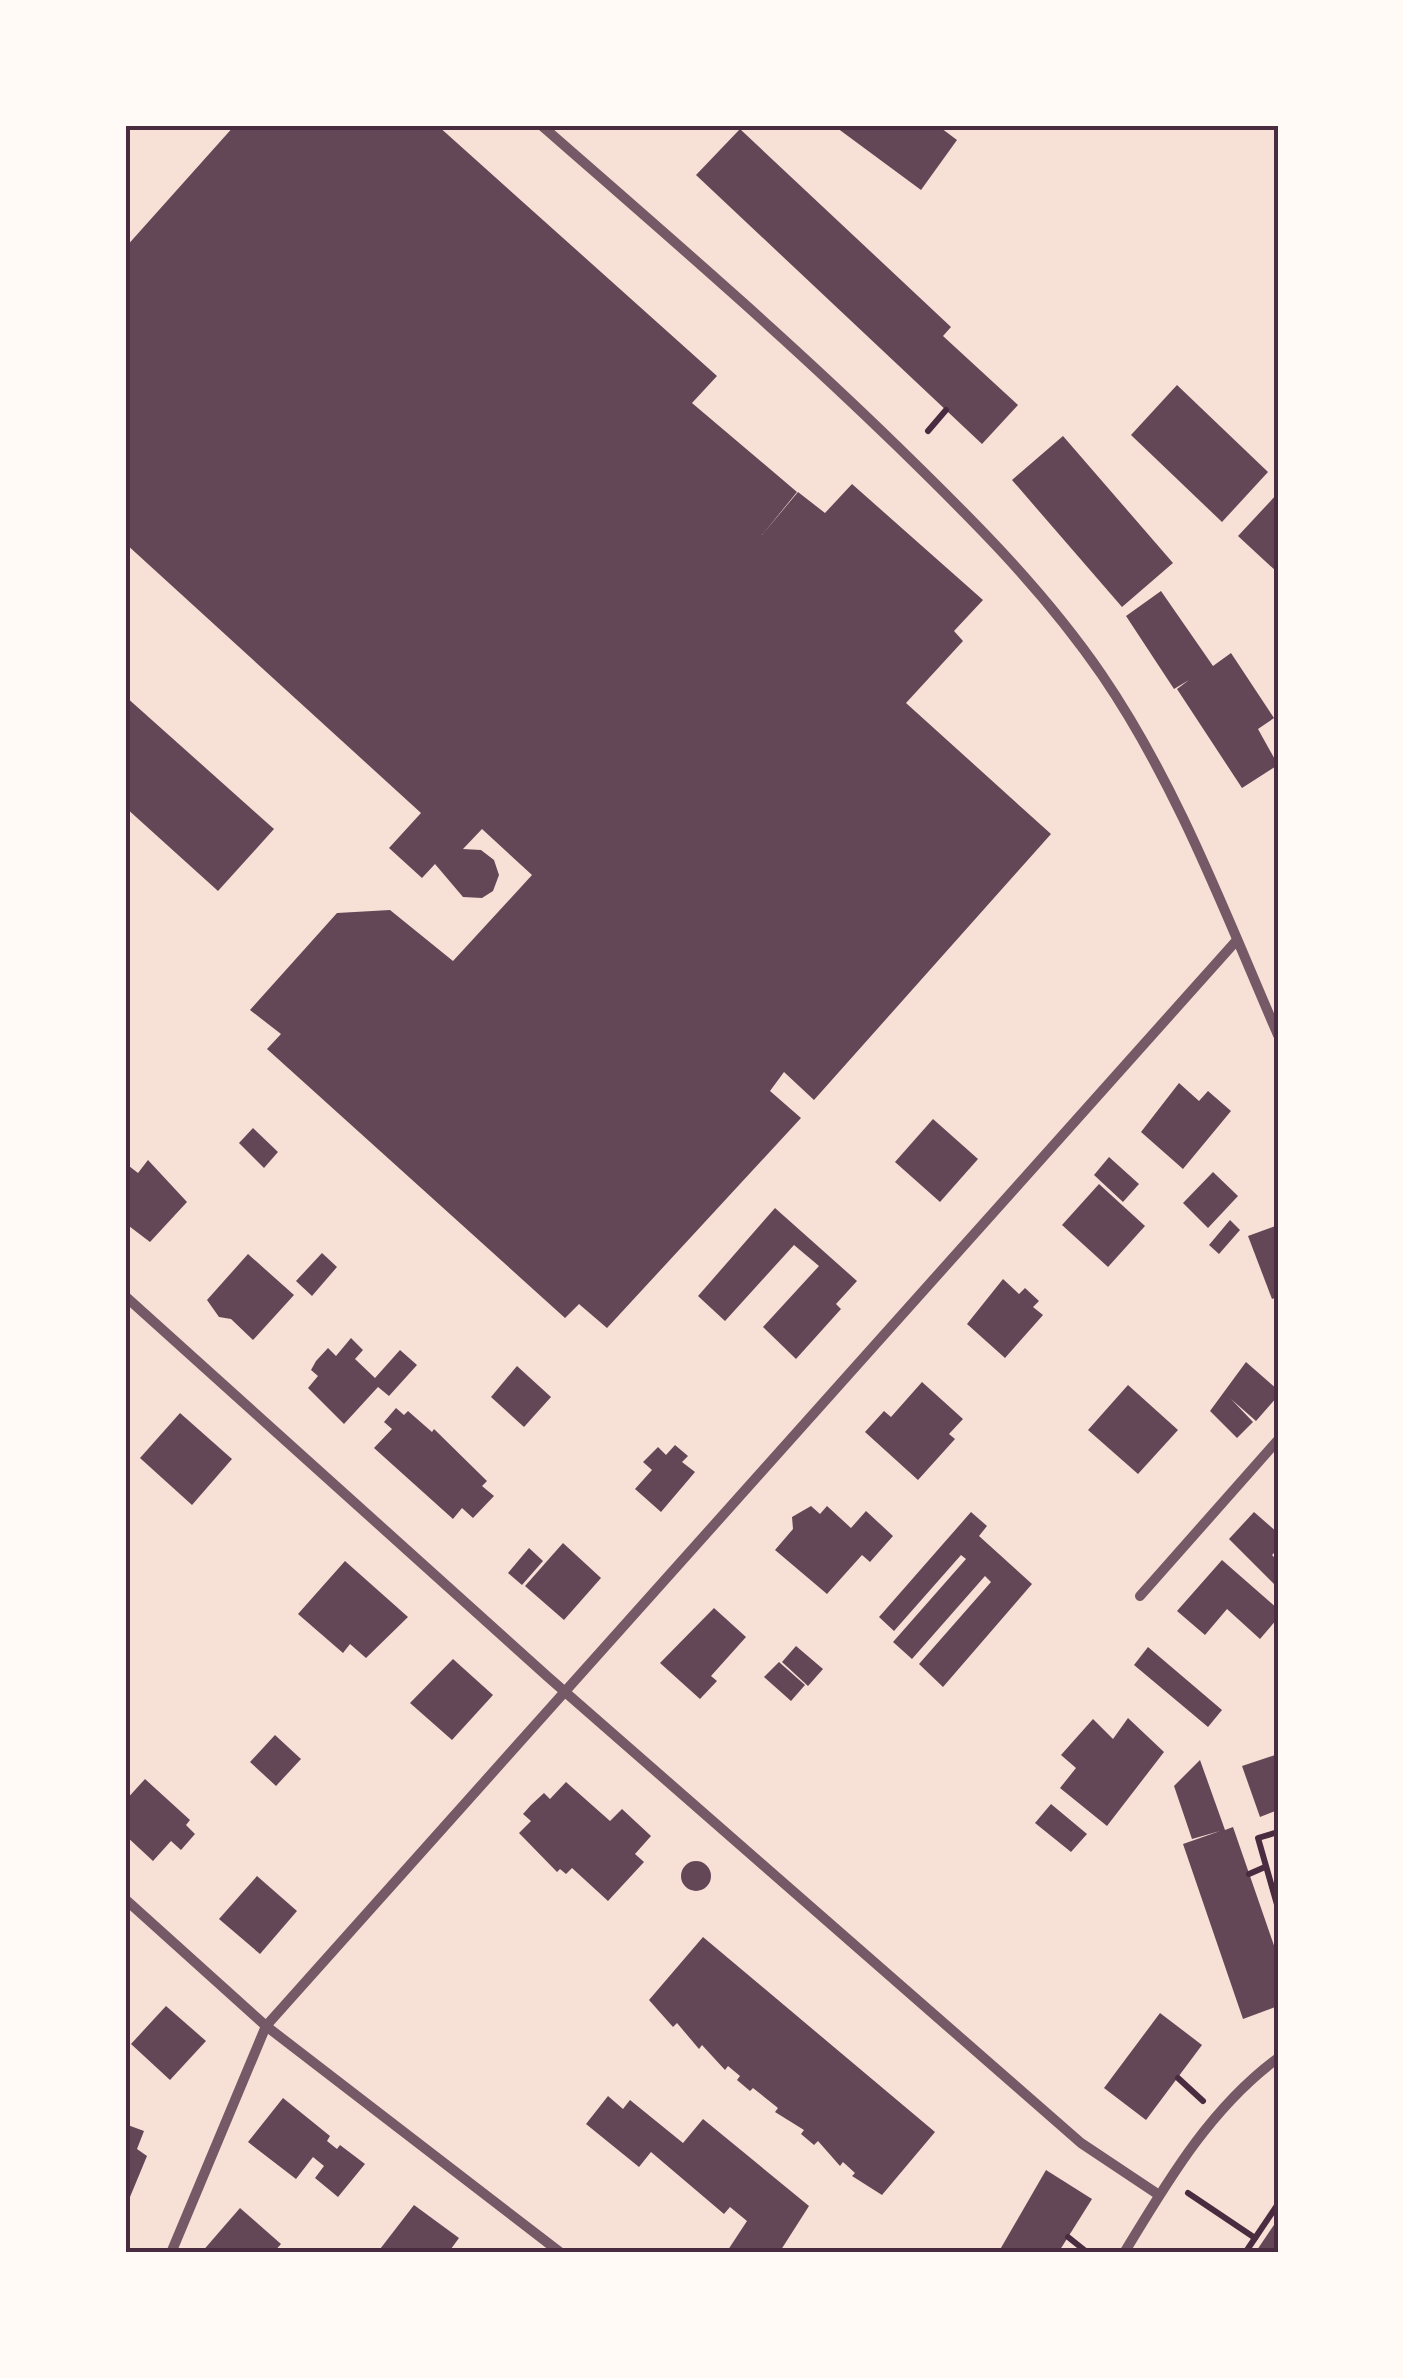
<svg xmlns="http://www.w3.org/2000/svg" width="1403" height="2378" font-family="Montserrat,sans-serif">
<rect width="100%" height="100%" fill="#f7e1d7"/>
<g fill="#644757">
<path d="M235,125h202l280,251 -25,27 105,89 -35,43 36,-43 27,21 27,-29 131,116 -29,31 9,10 -57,62 145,131 -237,266 -30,-28 -14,19 31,27 -194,210 -28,-24 -14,14 -298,-269 14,-15 -31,-24 87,-97 53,-3 63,51 79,-86 -50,-46 -19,20 18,1 13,10 5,15 -6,16 -11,7 -19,-1 -28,-33 -13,14 -33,-30 32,-35 -296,-270v-295z"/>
<path d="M833,125h104l20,15 -36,50z"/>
<path d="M740,129l211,198 -8,9 75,69 -36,39 -286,-269z"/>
<path d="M1177,385l91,87 -46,50 -91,-87z"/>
<path d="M1063,436l110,127 -51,44 -110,-127z"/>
<path d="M1278,493v80l-40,-37z"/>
<path d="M1161,591l52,75 18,-13 43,65 -16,11 20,36 -36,23 -65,-99 12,-9 -15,9 -48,-73z"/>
<path d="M125,696l149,133 -56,62 -93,-84z"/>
<path d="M1179,1083l20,18 9,-10 23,20 -48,58 -42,-37z"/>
<path d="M933,1119l45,40 -38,43 -45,-40z"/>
<path d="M253,1128l25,24 -14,16 -25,-25z"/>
<path d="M1109,1157l30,27 -16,18 -29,-27z"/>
<path d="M148,1160l39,42 -37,40 -25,-19v-52l4,-5 9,7z"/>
<path d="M1213,1172l25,24 -30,32 -25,-25z"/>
<path d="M1099,1184l46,42 -37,41 -46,-42z"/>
<path d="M775,1208l82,73 -21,23 5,5 -45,50 -33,-32 56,-61 -25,-21 -69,76 -27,-25z"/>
<path d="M1230,1220l10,10 -21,24 -10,-9z"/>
<path d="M1278,1225v72l-6,2 -24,-63z"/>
<path d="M322,1253l15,14 -25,29 -16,-15z"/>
<path d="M248,1254l46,41 -41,45 -22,-21 -12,-2 -12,-17z"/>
<path d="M1003,1279l16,15 6,-6 14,13 -6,6 10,8 -38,43 -38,-34z"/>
<path d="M351,1338l12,12 -8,9 20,19 25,-28 17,15 -28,31 -11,-9 -34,37 -36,-36 10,-12 -7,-6 5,-9 12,-13 8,8z"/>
<path d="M1246,1362l32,28v6l-22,25 -25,-22 22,23 -16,16 -27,-27z"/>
<path d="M517,1366l34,31 -27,30 -33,-30z"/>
<path d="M922,1382l41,37 -14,15 6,5 -37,41 -53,-48 19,-21 7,6z"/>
<path d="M1128,1385l50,45 -40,44 -50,-44z"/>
<path d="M396,1408l8,7 4,-4 24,21 2,-3 53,52 -5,5 12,10 -21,22 -11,-10 -9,11 -79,-71 18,-19 -8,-7z"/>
<path d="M180,1413l52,46 -40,46 -52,-47z"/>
<path d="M675,1445l13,11 -6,6 13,10 -34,40 -26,-23 17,-19 -9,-8 15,-15 8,8z"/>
<path d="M811,1506l9,8 7,-8 24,22 15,-17 27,25 -23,26 -8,-7 -35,39 -52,-44 18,-21 -1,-12z"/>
<path d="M971,1512l16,14 -8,10 53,48 -89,103 -24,-23 72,-82 -6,-6 -73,83 -19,-17 73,-83 -5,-4 -67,76 -15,-14z"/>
<path d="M1254,1512l24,21v16l-6,6 6,6v27l-49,-49z"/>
<path d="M563,1543l38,35 -37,42 -39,-34z"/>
<path d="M529,1548l14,13 -21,24 -14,-12z"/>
<path d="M1222,1560l56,49v9l-18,21 -33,-30 -22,26 -28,-24z"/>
<path d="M345,1561l63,56 -42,41 -16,-14 -7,9 -45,-39z"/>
<path d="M714,1608l32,29 -35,39 6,5 -17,18 -40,-36z"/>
<path d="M796,1646l27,23 -15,17 -26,-24z"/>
<path d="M1148,1647l74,63 -14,17 -74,-62z"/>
<path d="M453,1659l40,36 -41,45 -42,-37z"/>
<path d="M779,1662l26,23 -14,16 -27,-24z"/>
<path d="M1128,1718l36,34 -57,74 -47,-38 16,-20 -15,-13 32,-36 20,20z"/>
<path d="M275,1735l26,24 -25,27 -26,-24z"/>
<path d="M1278,1754v56l-18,7 -18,-51z"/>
<path d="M1200,1760l25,70 8,-3 45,130v49l-35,13 -60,-175 37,-13 -28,8 -18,-53z"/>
<path d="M145,1779l45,41 -4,5 9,9 -14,16 -10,-9 -18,20 -28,-26v-34z"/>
<path d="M566,1782l44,39 12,-12 29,27 -16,18 9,8 -36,39 -36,-33 -6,6 -6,-5 -3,3 -38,-39 12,-12 -8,-7 8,-9 13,-12 6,6z"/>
<path d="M1051,1804l36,30 -16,18 -36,-29z"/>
<circle cx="696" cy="1876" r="15"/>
<path d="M257,1876l40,35 -37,43 -41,-35z"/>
<path d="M703,1937l232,195 -53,63 -30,-19 3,-3 -12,-11 -3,4 -22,-25 -4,4 -13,-11 3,-4 -29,-18 3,-4 -25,-20 -3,3 -13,-11 3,-4 -12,-10 -3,4 -23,-25 -3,4 -22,-26 -4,4 -24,-27z"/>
<path d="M166,2006l40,35 -36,39 -39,-36z"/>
<path d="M1160,2013l42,32 -56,75 -42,-32z"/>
<path d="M608,2096l15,13 7,-9 53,43 20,-24 106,87 -30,47h-53l21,-32 -17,-14 -6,7 -73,-62 -12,15 -53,-43z"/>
<path d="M283,2098l47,38 -3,5 10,8 3,-4 25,19 -27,33 -23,-19 9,-12 -11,-9 -17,22 -48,-37z"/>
<path d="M125,2124l19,7 -7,18 10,7 -22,53z"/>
<path d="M1046,2170l46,29 -34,54h-60z"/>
<path d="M414,2205l45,33 -11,15h-71z"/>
<path d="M240,2208l41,36 -8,9h-72z"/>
<path d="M1278,2219v34h-23z"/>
</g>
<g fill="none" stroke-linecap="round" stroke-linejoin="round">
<g stroke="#4a2c40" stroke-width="6">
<path d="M928,431l18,-21"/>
<path d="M1278,1832l-20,6 20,70"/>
<path d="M1249,1874l16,-7"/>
<path d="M1178,2078l25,23"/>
<path d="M1188,2193l67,45"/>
<path d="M1068,2237l20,16"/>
<path d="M1245,2253l33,-49"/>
</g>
<g stroke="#755966" stroke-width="10">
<path d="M541,125c120,105 240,208 354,319 75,73 148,145 207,231 75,110 123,238 176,360"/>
<path d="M125,1296l423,381 533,466 78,52"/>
<path d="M1140,1596l138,-156"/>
<path d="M125,1899l141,127 295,227"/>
<path d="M171,2253l95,-227 971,-1086"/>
<path d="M1124,2253c43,-71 86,-145 154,-195"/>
</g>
</g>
<rect width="1403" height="2378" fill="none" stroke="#fffaf5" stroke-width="255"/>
<rect x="128" y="128" width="1148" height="2122" fill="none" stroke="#4a2c40" stroke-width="4"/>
</svg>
